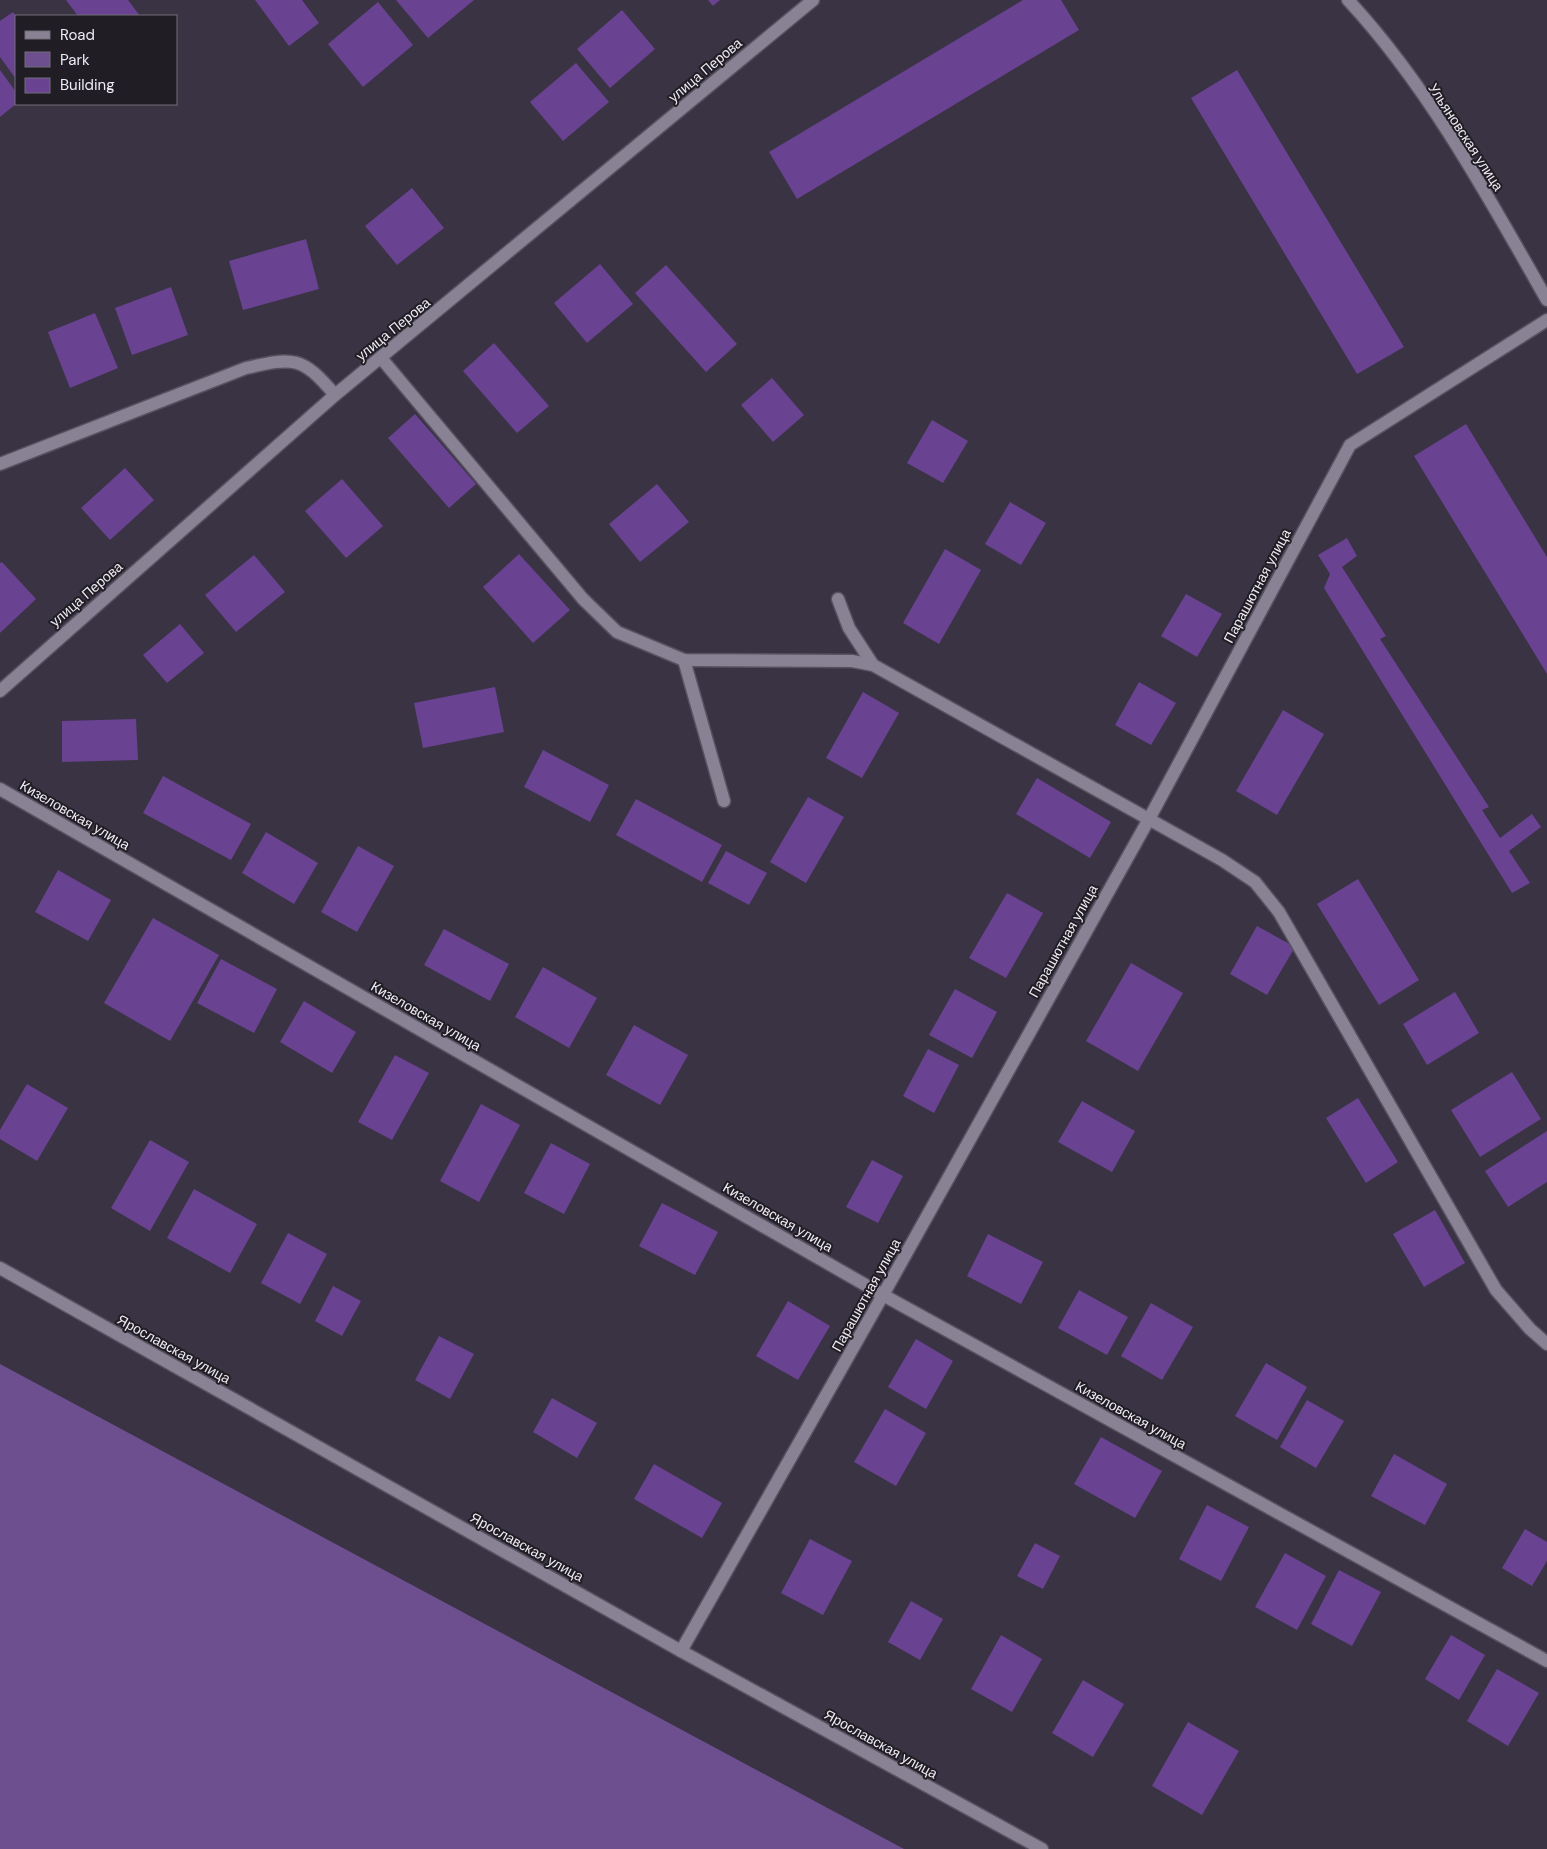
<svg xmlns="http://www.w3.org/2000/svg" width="1547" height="1849" font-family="'DM Sans',sans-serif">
<rect width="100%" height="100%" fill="#3a3344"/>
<path fill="#6d4f90" d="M0,1364l904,485h-904z"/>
<g fill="#694291">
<path d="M66,0h62l12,16h-62z"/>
<path d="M255,0h47l17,23 -30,23z"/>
<path d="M396,0h78l-46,38z"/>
<path d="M708,0h12l-7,6z"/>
<path d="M1023,0h38l18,30 -282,169 -28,-47z"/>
<path d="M378,2l35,43 -50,42 -35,-43z"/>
<path d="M622,10l33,39 -45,39 -33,-39z"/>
<path d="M13,12l3,4v63l-16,-22v-36z"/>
<path d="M576,63l33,39 -46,39 -33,-39z"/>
<path d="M0,70l16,22v12l-16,13z"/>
<path d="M1237,70l167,277 -47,27 -166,-276z"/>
<path d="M412,188l32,40 -47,37 -32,-39z"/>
<path d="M306,239l13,50 -76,21 -14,-49z"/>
<path d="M600,264l33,40 -46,39 -33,-40z"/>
<path d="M666,265l71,79 -31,28 -71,-79z"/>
<path d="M171,287l17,48 -56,20 -17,-47z"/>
<path d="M95,313l23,55 -48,20 -22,-56z"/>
<path d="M494,343l55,63 -32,27 -54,-62z"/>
<path d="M772,378l32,37 -31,27 -32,-37z"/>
<path d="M415,414l61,70 -27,24 -61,-70z"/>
<path d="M932,420l36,21 -25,42 -36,-20z"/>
<path d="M1466,424l81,133v117l-133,-218z"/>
<path d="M125,468l29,32 -44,40 -29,-32z"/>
<path d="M342,479l41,47 -37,32 -41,-47z"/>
<path d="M657,484l32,38 -49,40 -31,-38z"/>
<path d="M1010,502l36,21 -25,42 -36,-21z"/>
<path d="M1347,538l10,18 -15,11 44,69 -6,3 109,168 -7,3 18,28 32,-24 9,13 -32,24 21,32 -18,10 -188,-305 6,-14 -12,-19z"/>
<path d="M945,549l36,21 -42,74 -36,-21z"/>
<path d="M519,554l51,56 -37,33 -50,-56z"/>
<path d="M254,555l31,37 -49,40 -31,-37z"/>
<path d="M2,562l34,37 -36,34v-70z"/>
<path d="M1186,594l36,20 -25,43 -36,-21z"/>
<path d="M180,624l24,29 -37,30 -24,-28z"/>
<path d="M1139,682l37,21 -25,42 -36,-20z"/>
<path d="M495,687l9,45 -81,16 -9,-45z"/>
<path d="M863,692l36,21 -37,65 -36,-20z"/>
<path d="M1283,710l41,24 -47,81 -41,-24z"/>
<path d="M136,719l2,41 -76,2v-41z"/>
<path d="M543,750l66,35 -19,37 -66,-35z"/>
<path d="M163,776l88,48 -20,36 -88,-47z"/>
<path d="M1037,778l74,44 -21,36 -74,-44z"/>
<path d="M808,797l36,20 -38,66 -36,-21z"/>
<path d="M636,799l86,46 -20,37 -86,-47z"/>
<path d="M266,832l52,31 -24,41 -52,-31z"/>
<path d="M358,846l36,20 -37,66 -36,-20z"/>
<path d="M726,851l41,22 -18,32 -41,-22z"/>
<path d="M58,870l53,30 -23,41 -53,-29z"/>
<path d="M1358,879l61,101 -40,25 -62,-101z"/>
<path d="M1007,893l36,20 -37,65 -37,-20z"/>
<path d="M153,918l66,37 -49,86 -66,-38z"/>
<path d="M1257,926l38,21 -28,48 -37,-21z"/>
<path d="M444,929l65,35 -19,37 -66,-36z"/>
<path d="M221,959l56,30 -23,44 -57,-30z"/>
<path d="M1131,963l52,30 -45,78 -52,-30z"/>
<path d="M543,967l54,31 -28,50 -54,-31z"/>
<path d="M955,989l42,23 -25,46 -43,-23z"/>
<path d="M1455,992l24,41 -52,32 -24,-41z"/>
<path d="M304,1001l52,31 -24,41 -52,-31z"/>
<path d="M634,1025l54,30 -28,50 -54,-30z"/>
<path d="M928,1049l31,16 -25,48 -31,-17z"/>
<path d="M395,1055l34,18 -37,67 -34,-18z"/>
<path d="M1512,1072l29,47 -61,38 -29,-47z"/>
<path d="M27,1084l41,24 -31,53 -37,-22v-9z"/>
<path d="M1358,1098l40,64 -32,21 -40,-65z"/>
<path d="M1082,1101l53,30 -23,41 -54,-30z"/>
<path d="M481,1104l39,21 -41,77 -39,-21z"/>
<path d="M1547,1131v51l-39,25 -23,-36z"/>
<path d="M150,1140l39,22 -39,69 -39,-23z"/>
<path d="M551,1143l39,21 -26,50 -40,-21z"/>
<path d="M872,1160l31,16 -25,47 -32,-16z"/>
<path d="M194,1189l63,35 -27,49 -63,-35z"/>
<path d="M662,1203l56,29 -23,43 -56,-29z"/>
<path d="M1435,1210l30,53 -41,24 -31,-53z"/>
<path d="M288,1233l39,21 -27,50 -39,-21z"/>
<path d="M988,1234l55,28 -22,42 -54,-28z"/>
<path d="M333,1286l28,15 -19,35 -27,-15z"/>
<path d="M1079,1290l49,27 -21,38 -49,-27z"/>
<path d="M788,1301l42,25 -32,54 -42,-24z"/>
<path d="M1151,1303l42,24 -31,53 -41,-24z"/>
<path d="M439,1336l35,18 -24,45 -35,-19z"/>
<path d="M916,1339l37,22 -27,48 -38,-22z"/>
<path d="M1266,1363l41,24 -30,53 -42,-24z"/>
<path d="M552,1398l45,25 -20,35 -44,-26z"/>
<path d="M1307,1400l37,21 -28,47 -36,-21z"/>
<path d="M885,1409l41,24 -30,53 -42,-24z"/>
<path d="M1101,1437l61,34 -27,47 -61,-34z"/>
<path d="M1394,1454l53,30 -22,41 -54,-29z"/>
<path d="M654,1464l68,39 -20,35 -68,-39z"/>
<path d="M1207,1505l42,22 -28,54 -42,-22z"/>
<path d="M1525,1529l22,13v19l-15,25 -30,-18z"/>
<path d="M810,1539l42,22 -29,54 -42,-22z"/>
<path d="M1035,1543l25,13 -17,33 -26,-13z"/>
<path d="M1285,1553l41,23 -29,54 -42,-23z"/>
<path d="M1339,1570l42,22 -29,54 -41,-22z"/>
<path d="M911,1601l32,18 -23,41 -32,-18z"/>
<path d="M1001,1635l41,24 -30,53 -41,-23z"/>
<path d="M1451,1635l34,20 -26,45 -34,-21z"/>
<path d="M1497,1669l42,24 -31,53 -41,-25z"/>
<path d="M1083,1680l41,24 -31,53 -41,-24z"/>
<path d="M1188,1722l51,29 -37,64 -50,-29z"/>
</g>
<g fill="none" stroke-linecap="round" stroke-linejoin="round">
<g stroke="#57515f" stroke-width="15">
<g id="lane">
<path d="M381,358l202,241 34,33 67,28 168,1 21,4 349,195 33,22 24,30 217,378 34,39 17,15"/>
<path d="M0,464l246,-96c48,-11 56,-12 89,27"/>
<path d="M838,599l11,29 24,37"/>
<path d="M684,660l40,141"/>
</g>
</g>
<g stroke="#57515f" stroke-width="15">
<g id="street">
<path d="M0,789l883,506 664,366"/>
<path d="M0,1268l681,383 361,198"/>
<path d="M681,1651l202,-356 266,-476 201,-374 197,-125"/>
</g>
</g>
<g stroke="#57515f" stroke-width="15">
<g id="secondary">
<path d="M1348,0c80,86 141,198 199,300"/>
<path d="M0,691l335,-296 478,-395"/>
</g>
</g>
<use href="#lane" stroke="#898194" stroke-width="12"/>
<use href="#street" stroke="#898194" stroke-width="12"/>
<use href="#secondary" stroke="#898194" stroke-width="12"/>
</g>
<g text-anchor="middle" stroke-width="4" stroke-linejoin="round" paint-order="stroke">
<g font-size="14" fill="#efebf5" stroke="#201d24">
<text transform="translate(705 70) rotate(-40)" y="5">улица Перова</text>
<text transform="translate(1466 137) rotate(57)" y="5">Ульяновская улица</text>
<text transform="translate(393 329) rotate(-39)" y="5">улица Перова</text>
<text transform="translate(1257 586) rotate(-62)" y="5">Парашютная улица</text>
<text transform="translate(86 594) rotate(-41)" y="5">улица Перова</text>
<text transform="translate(75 815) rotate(30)" y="5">Кизеловская улица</text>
<text transform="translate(1063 941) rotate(-61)" y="5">Парашютная улица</text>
<text transform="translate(426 1016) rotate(30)" y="5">Кизеловская улица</text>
<text transform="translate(778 1217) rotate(30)" y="5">Кизеловская улица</text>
<text transform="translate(866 1295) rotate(-61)" y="5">Парашютная улица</text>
<text transform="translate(174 1349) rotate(29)" y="5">Ярославская улица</text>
<text transform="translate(1131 1415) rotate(29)" y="5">Кизеловская улица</text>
<text transform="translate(527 1547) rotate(29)" y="5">Ярославская улица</text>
<text transform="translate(881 1744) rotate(29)" y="5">Ярославская улица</text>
</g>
</g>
<rect x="15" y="15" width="162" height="90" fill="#201d24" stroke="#736f78"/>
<rect x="25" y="31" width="25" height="8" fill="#898194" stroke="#736f78"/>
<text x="60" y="40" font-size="15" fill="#efebf5">Road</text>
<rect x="25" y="52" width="25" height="15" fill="#6d4f90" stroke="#736f78"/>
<text x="60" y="65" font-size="15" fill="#efebf5">Park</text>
<rect x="25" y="78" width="25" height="15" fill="#694291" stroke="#736f78"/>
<text x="60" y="90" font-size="15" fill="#efebf5">Building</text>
</svg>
